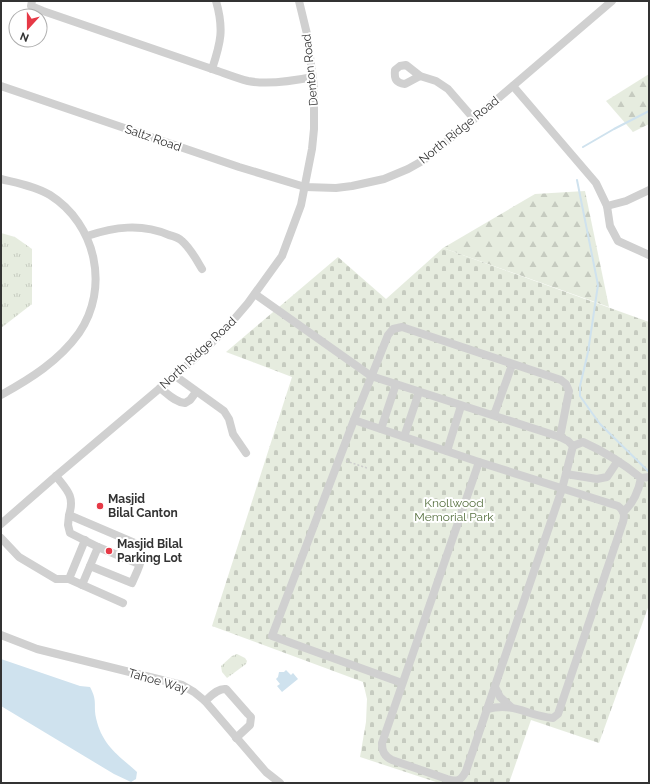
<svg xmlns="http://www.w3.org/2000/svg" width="650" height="784" font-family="Raleway,sans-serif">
<defs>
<pattern id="forest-firs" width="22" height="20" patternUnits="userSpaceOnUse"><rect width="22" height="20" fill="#e6ecdf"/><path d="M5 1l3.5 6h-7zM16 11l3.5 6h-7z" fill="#c6cbc0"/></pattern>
<pattern id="cemetery-stones" width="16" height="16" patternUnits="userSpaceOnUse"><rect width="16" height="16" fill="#e6ecdf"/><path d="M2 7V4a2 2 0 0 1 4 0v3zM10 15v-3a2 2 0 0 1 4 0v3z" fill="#c6cbc0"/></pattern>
<pattern id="park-tufts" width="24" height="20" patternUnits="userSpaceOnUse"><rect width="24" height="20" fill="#e6ecdf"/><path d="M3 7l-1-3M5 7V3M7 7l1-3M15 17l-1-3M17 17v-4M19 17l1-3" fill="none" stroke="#c6cbc0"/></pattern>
</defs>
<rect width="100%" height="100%" fill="#fff"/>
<g fill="url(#forest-firs)">
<path d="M649,74v50l-16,8 -27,-31z"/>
<path d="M585,191l24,116 -166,-59 92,-54z"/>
</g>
<path fill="url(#cemetery-stones)" d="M443,248l206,74v283l-50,138 -68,-23 -22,63h-70l-79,-26 6,-35 1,-23 -4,-17 -151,-56 80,-249 -66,-25 112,-95 48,42z"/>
<g fill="url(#park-tufts)">
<path d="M1,233l14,4 17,12v55l-31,24z"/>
<path d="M237,654l8,4 2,3 -1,3 -19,14 -5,-6 -1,-6 11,-10z"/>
</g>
<g fill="#cfe2ee">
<path d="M1,659l79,27 10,1c8,15 3,17 6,31 6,27 22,37 41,54l-1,7 -5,3 -17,-8 -113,-68z"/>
<path d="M286,670l5,5 2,-2 5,6 -16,13 -5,-6 3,-2 -4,-5 2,-2 1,-5h5z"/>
</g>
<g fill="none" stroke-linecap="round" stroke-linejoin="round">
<g stroke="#cfe2ee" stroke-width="2">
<path d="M583,147l31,-18 35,-18"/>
<path d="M577,180l21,105 -10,67 -8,34v10l12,17 8,11 49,48"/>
</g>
<path stroke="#cdcdcd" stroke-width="1.5" stroke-dasharray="2 2" stroke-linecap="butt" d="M346,461l21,7"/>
<g stroke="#d0d0d0" stroke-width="8">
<path d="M32,1l-1,5 12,5 169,58"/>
<path d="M216,1c8,28 5,41 -4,68 12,4 24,9 36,12 20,4 45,0 65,-4"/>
<path d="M420,76l-15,8c-9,-1 -11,-5 -10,-14l5,-4 6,-1 14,11 16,5 12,8 26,30"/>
<path d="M1,86l238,81 66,20 31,1 16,-2 32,-7 24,-10 16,-9 50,-41 138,-118"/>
<path d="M513,86l83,97 11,23 3,20 8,15 31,14"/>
<path d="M1,179c16,4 34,7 49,16 46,29 60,93 29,138 -20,28 -49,46 -78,62"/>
<path d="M607,206l19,-5 23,-11"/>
<path d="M87,236c27,-9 54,-13 82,-1 4,1 10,3 13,6 9,8 14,18 20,28"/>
<path d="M255,294l116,82 189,61 8,4 5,5 -11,43 -96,282c-5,10 -9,11 -19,8l-55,-19c-8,-4 -10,-9 -10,-17l97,-281"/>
<path d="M174,375l50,36 5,8 4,15 13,19"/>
<path d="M160,388c8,6 15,14 25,15l5,-3 6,-8"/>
<path d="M494,415l18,-50"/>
<path d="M354,420l-82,216 130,47"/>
<path d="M381,429l15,-45"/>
<path d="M404,437l15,-45"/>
<path d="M573,446l10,-4c20,9 41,22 58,36"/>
<path d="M447,451l14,-45"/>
<path d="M566,474l31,5 10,-2 10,-15"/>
<path d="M56,476c11,14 19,20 13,39l68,29c10,13 0,26 -5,39l-42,-17 8,-19 -28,-14 -2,-8 1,-10"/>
<path d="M623,512c10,-8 16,-22 18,-34l8,-1"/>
<path d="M1,524l55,-48 136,-115 32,-30 24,-28 34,-47 19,-51 11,-56 2,-20v-42l-7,-53 -8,-33"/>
<path d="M1,538l18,19 37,22h13"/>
<path d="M85,540l-16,39 54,24"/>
<path d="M98,547l41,17"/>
<path d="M82,585l8,-19"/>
<path d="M1,635l36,14 145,36 12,7 11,9 61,71 14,11"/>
<path d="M495,687l5,10 11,10"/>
<path d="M205,701c6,-5 13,-13 21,-12l22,25 3,3 -1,8 -14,13"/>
<path d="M487,709c29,-7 40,7 66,9l5,-4 65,-192c2,-7 1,-12 -5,-16l-139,-44 -125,-42 34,-85 5,-6 9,-2 159,53 5,4 3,7 -9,46"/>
</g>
</g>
<g fill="#e63946" stroke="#fff" stroke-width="1.5">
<circle cx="100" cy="506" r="4"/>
<circle cx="109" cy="551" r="4"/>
</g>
<g text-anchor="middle" stroke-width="4" stroke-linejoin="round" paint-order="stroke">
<g font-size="12" fill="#333" stroke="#fff">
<text transform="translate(310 70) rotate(-96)" y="4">Denton Road</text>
<text transform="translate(459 130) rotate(-39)" y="4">North Ridge Road</text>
<text transform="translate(153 138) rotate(19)" y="4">Saltz Road</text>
<text transform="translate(198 353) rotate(-43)" y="4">North Ridge Road</text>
<text transform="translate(158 681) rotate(16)" y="4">Tahoe Way</text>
</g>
<g font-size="12" font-weight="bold" fill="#333" stroke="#fff" text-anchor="start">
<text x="108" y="503">Masjid<tspan x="108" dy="14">Bilal Canton</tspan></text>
<text x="117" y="548">Masjid Bilal<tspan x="117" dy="14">Parking Lot</tspan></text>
</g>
<g font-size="12" fill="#56703f" stroke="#fff">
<text x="454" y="507">Knollwood<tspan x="454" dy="14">Memorial Park</tspan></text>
</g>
</g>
<rect width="650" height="784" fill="none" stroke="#333333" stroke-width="4"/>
<g transform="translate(28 28) rotate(201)"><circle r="19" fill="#ffffff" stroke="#adadad"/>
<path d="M0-3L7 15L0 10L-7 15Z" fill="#e63946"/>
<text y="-6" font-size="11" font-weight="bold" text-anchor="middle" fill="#333333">N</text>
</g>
</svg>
